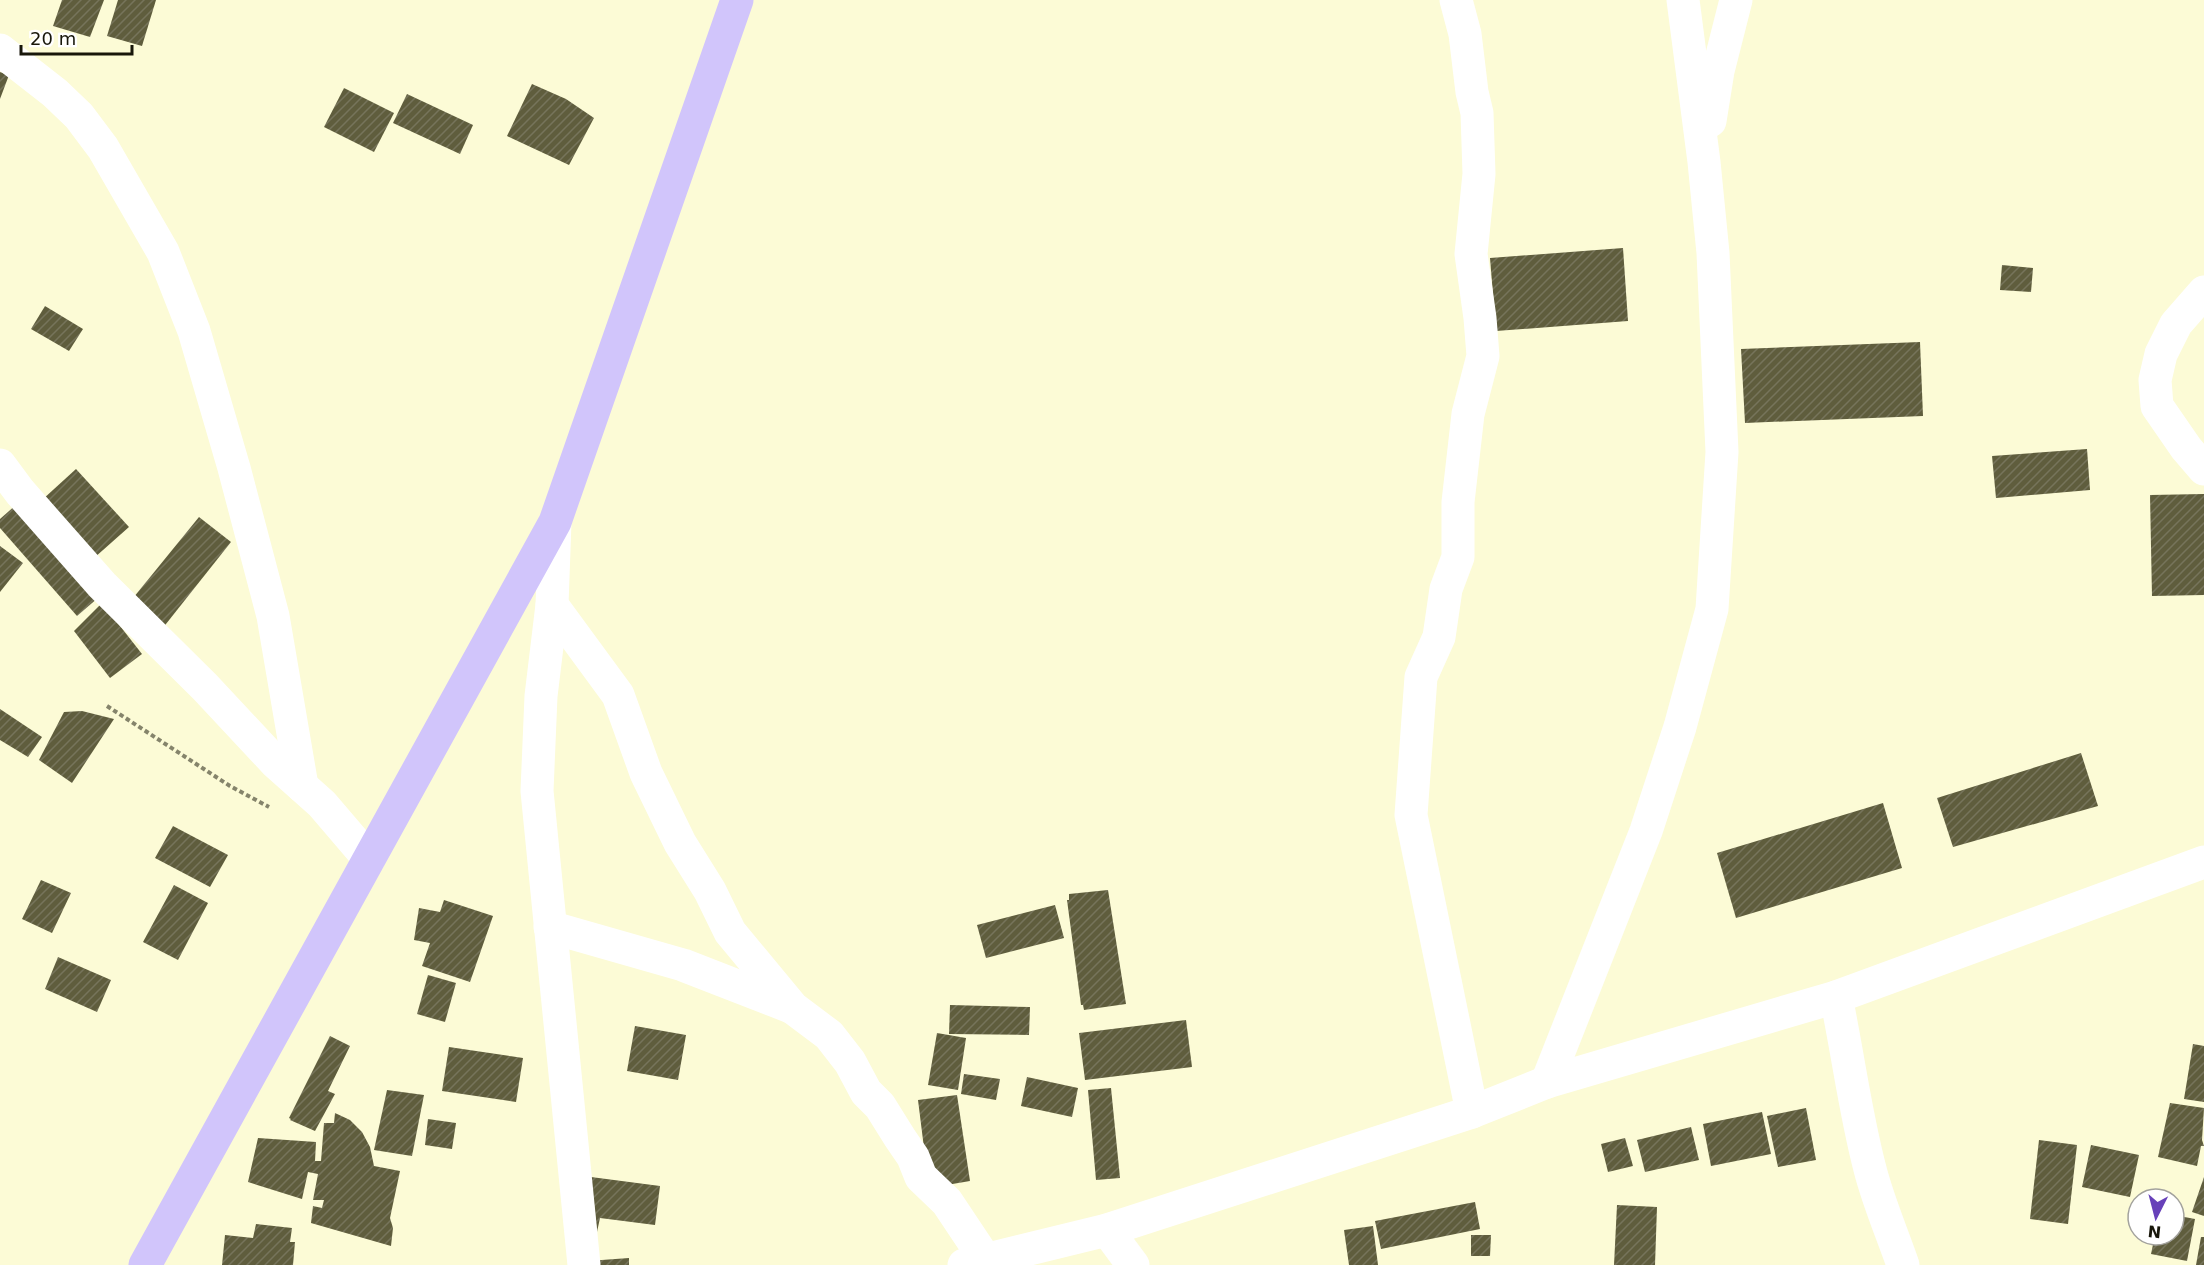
<svg xmlns="http://www.w3.org/2000/svg" width="2204" height="1265" font-family="'DejaVu Sans',sans-serif">
<defs>
<pattern id="building-hatch" width="6" height="6" patternUnits="userSpaceOnUse" patternTransform="scale(1.5)"><rect width="6" height="6" fill="#5f5d3d"/><path d="M-1 1l2-2M0 6l6-6M5 7l2-2" fill="none" stroke="#76745b"/></pattern>
</defs>
<rect width="100%" height="100%" fill="#fcfbd6"/>
<g fill="url(#building-hatch)">
<path d="M62,0h42l-14,37 -37,-11z"/>
<path d="M118,0h38l-14,46 -35,-10z"/>
<path d="M0,72l9,3 -9,24z"/>
<path d="M532,84l34,15 28,19 -25,47 -62,-29z"/>
<path d="M344,88l50,25 -20,39 -50,-25z"/>
<path d="M407,94l66,31 -13,29 -67,-31z"/>
<path d="M1623,248l5,73 -132,10 -6,-73z"/>
<path d="M2002,265l31,3 -2,24 -31,-2z"/>
<path d="M45,306l38,23 -14,22 -38,-22z"/>
<path d="M1920,342l3,74 -178,7 -4,-74z"/>
<path d="M2087,449l3,41 -94,8 -4,-42z"/>
<path d="M76,469l53,58 -35,31 -52,-58z"/>
<path d="M2204,494v101l-52,1 -2,-101z"/>
<path d="M17,504l82,93 -22,19 -77,-88v-9z"/>
<path d="M199,517l32,25 -69,87 -33,-26z"/>
<path d="M0,546l23,17 -23,29z"/>
<path d="M102,603l40,51 -32,24 -36,-47z"/>
<path d="M0,709l42,28 -14,20 -28,-17z"/>
<path d="M82,711l32,8 -42,64 -33,-23 25,-48z"/>
<path d="M2081,753l17,53 -145,41 -16,-49z"/>
<path d="M1883,803l19,65 -166,50 -19,-65z"/>
<path d="M173,826l55,29 -18,32 -55,-29z"/>
<path d="M41,880l30,13 -19,40 -30,-14z"/>
<path d="M174,885l34,18 -30,57 -35,-18z"/>
<path d="M1108,890l18,114 -42,6 -1,-5h-2l-14,-105h2v-6z"/>
<path d="M444,900l49,16 -23,66 -48,-16 8,-23 -16,-3 5,-32 21,4z"/>
<path d="M1055,905l9,33 -78,20 -9,-33z"/>
<path d="M58,957l53,23 -14,32 -52,-23z"/>
<path d="M428,975l28,8 -11,39 -28,-8z"/>
<path d="M950,1005l80,2 -1,28 -80,-1z"/>
<path d="M1186,1020l6,47 -107,13 -6,-47z"/>
<path d="M635,1026l51,9 -8,45 -51,-9z"/>
<path d="M937,1033l29,5 -8,52 -30,-5z"/>
<path d="M330,1036l20,10 -22,45 7,3 -20,37 -25,-11 1,-1 -2,-1z"/>
<path d="M2193,1044l11,2v56l-20,-3z"/>
<path d="M449,1047l74,11 -7,44 -74,-11z"/>
<path d="M964,1074l36,5 -4,21 -35,-6z"/>
<path d="M1027,1077l51,11 -6,29 -51,-11z"/>
<path d="M1111,1088l9,90 -24,2 -8,-90z"/>
<path d="M387,1090l37,5 -12,61 -38,-6z"/>
<path d="M957,1095l13,86 -41,7 -11,-88z"/>
<path d="M2170,1103l34,5 -2,32 2,6h-3l-4,20 -39,-9z"/>
<path d="M1806,1108l10,52 -38,7 -11,-51z"/>
<path d="M1762,1112l9,42 -60,12 -8,-42z"/>
<path d="M335,1113l15,7 12,12 8,15 4,19 26,5 -10,47 3,10 -2,18 -80,-23 2,-17 9,2 2,-8h-11l5,-26 -10,-2 -6,27 -54,-17 10,-44 58,4 -1,19h6l3,-38h10z"/>
<path d="M428,1119l28,4 -4,26 -27,-4z"/>
<path d="M1691,1127l8,33 -54,12 -8,-32z"/>
<path d="M1625,1138l8,28 -25,6 -7,-28z"/>
<path d="M2039,1140l38,5 -9,79 -38,-5z"/>
<path d="M2091,1145l48,10 -9,42 -48,-10z"/>
<path d="M591,1177l69,9 -5,39 -55,-7 -3,14z"/>
<path d="M2204,1177v39l-12,-4z"/>
<path d="M1475,1202l5,27 -99,20 -6,-28z"/>
<path d="M1617,1205l40,2 -2,58h-41z"/>
<path d="M2174,1215l21,4 -8,42 -36,-7 4,-19h19z"/>
<path d="M256,1224l36,4 -2,14h5l-2,23h-71l3,-30 28,3z"/>
<path d="M1373,1226l5,39h-29l-5,-35z"/>
<path d="M1471,1235h20l-1,21h-19z"/>
<path d="M2201,1237h3v28h-8z"/>
<path d="M629,1258v7h-41v-4z"/>
</g>
<g fill="none" stroke-linecap="round" stroke-linejoin="round">
<path stroke="#85846b" stroke-width="4" stroke-dasharray="4.5 3" stroke-linecap="butt" d="M107,706l123,80 39,21"/>
<g stroke="#fff" stroke-width="33">
<path d="M1456,0l9,34 7,58 5,21 2,61 -8,80 9,64 3,38 -15,58 -10,88v55l-12,32 -7,48 -18,40 -10,138 61,297"/>
<path d="M0,50l55,43 24,23 24,32 60,104 31,79 40,137 39,148 29,170"/>
<path d="M1710,121l8,-50 18,-71"/>
<path d="M2204,292l-28,32 -15,30 -6,26 2,26 29,42 18,21"/>
<path d="M0,465l20,27 82,93 103,102 71,76 46,41 47,55"/>
<path d="M555,522l-3,83 -11,91 -4,95 47,474"/>
<path d="M552,605l66,90 28,78 34,70 30,48 20,41 63,76 36,27 21,27 16,30 14,14 20,32 13,19 8,20 26,25 38,57"/>
<path d="M550,927l133,38 108,42"/>
<path d="M1836,997c12,57 19,115 34,172 8,32 22,64 33,96"/>
<path d="M1547,1082l99,-251 34,-104 32,-118 10,-157 -9,-199 -9,-91 -21,-162"/>
<path d="M1107,1230l26,35"/>
<path d="M964,1265l143,-35 365,-118 75,-30 289,-85 368,-135"/>
</g>
<path stroke="#d1c5fb" stroke-width="33" d="M145,1265l410,-743 182,-522"/>
</g>
<g transform="translate(2156 1217) rotate(186)"><circle r="28" fill="#ffffff" stroke="#a3a29d" stroke-width="1.5"/>
<path d="M0-4.5L10 22L0 15L-10 22Z" fill="#6741b9"/>
<text y="-9" font-size="16" font-weight="bold" text-anchor="middle" fill="#18170a">N</text>
</g>
<path d="M21 45v9h111v-9" fill="none" stroke="#18170a" stroke-width="3"/>
<text x="30" y="45" font-size="18" fill="#18170a" stroke="#ffffff" stroke-width="4.5" paint-order="stroke">20 m</text>
</svg>
